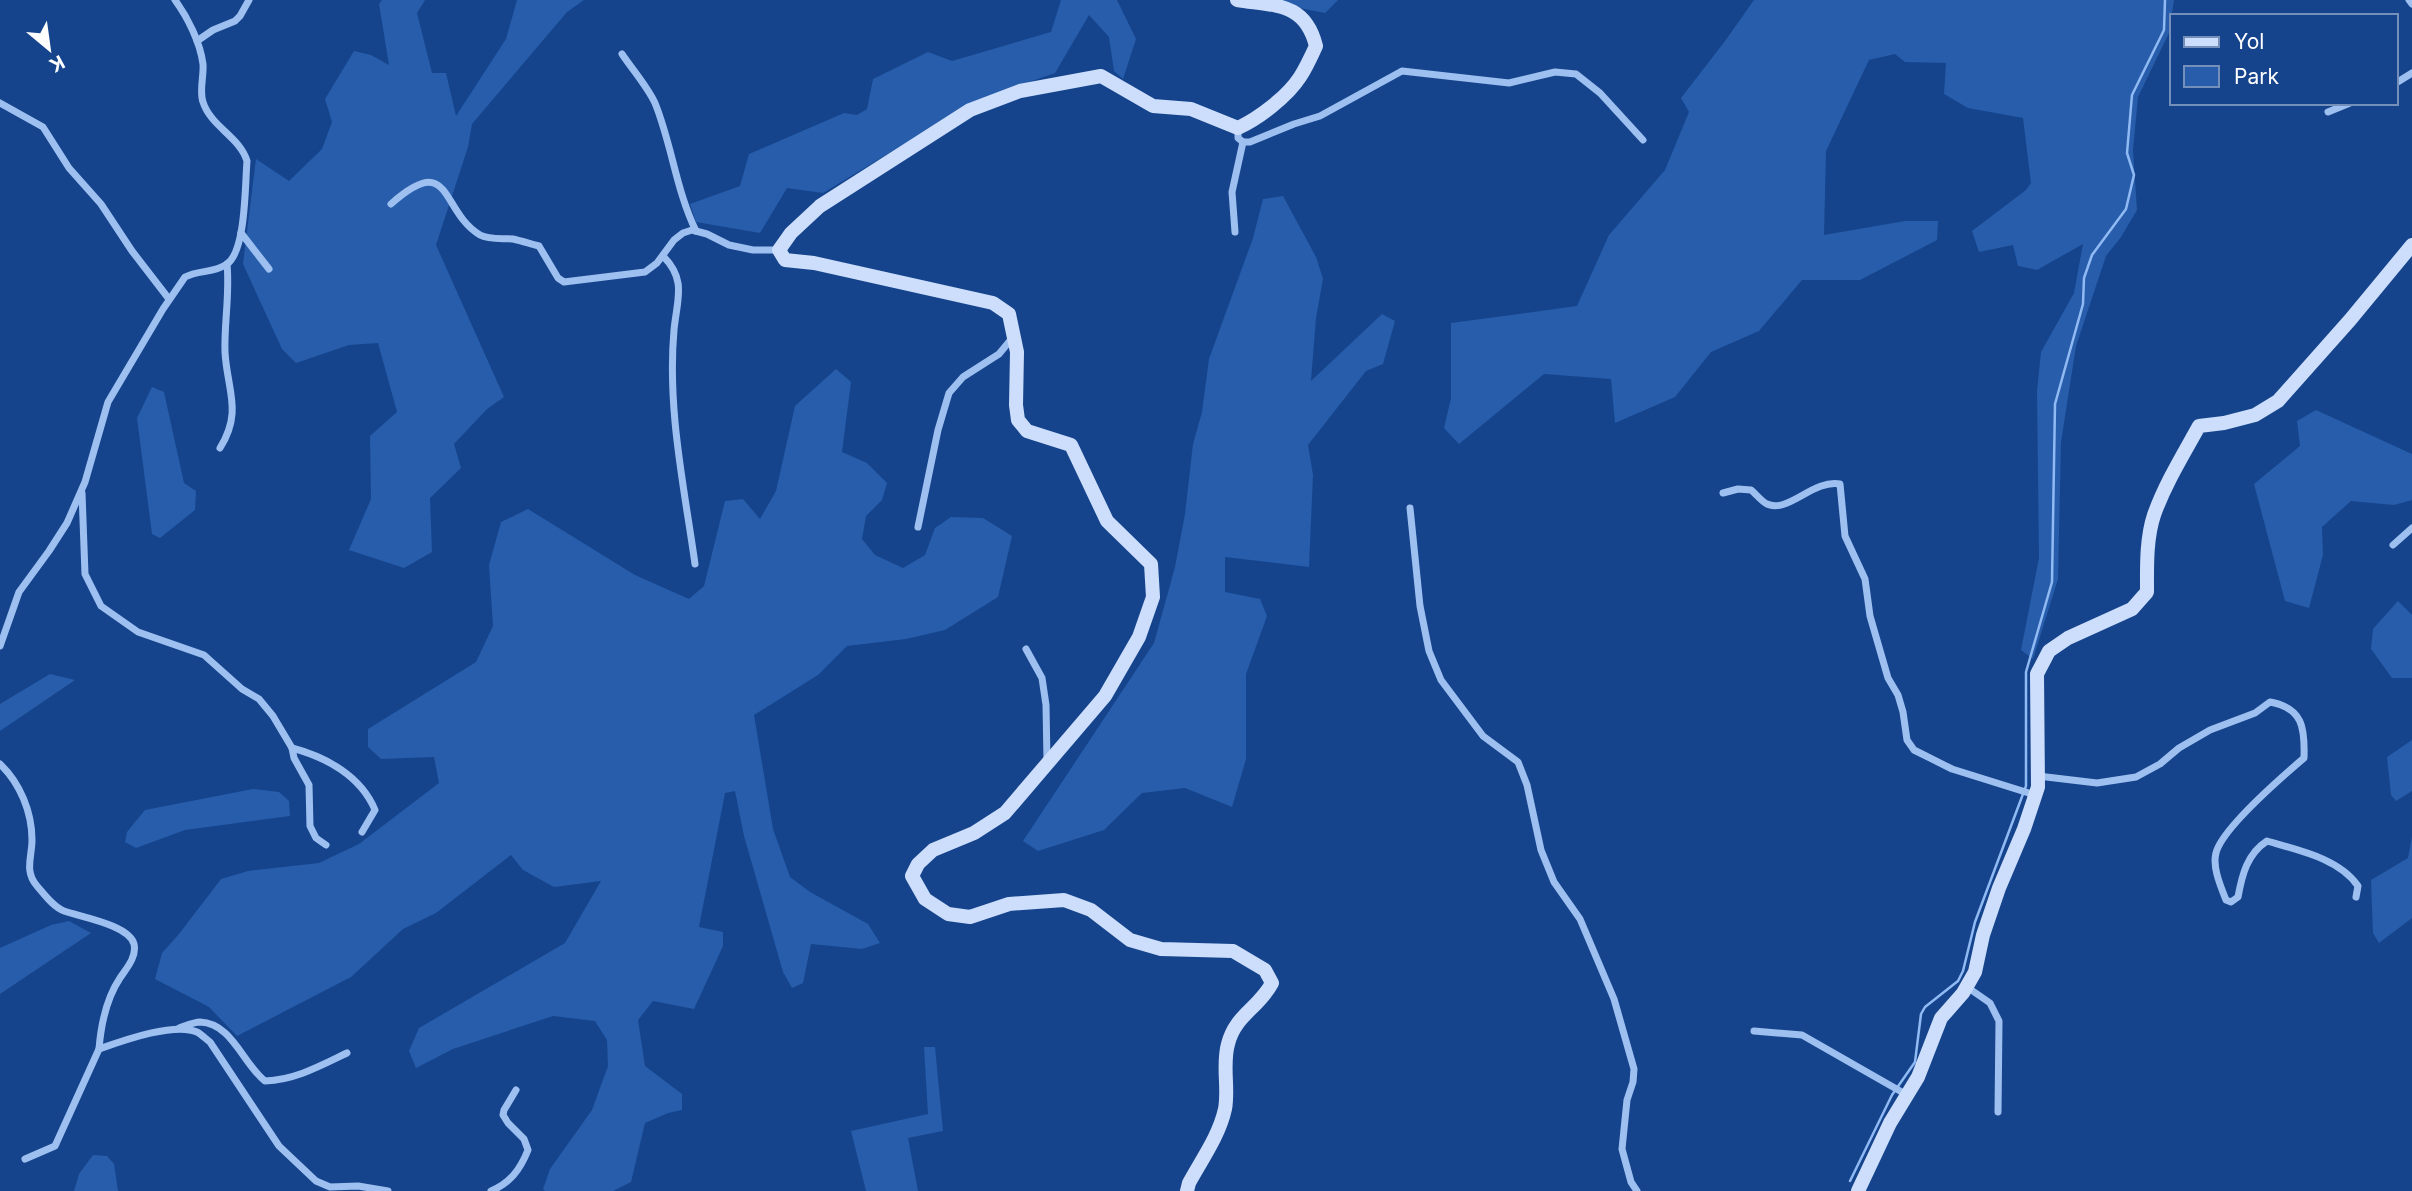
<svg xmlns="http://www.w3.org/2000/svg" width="2412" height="1191" font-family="Inter,sans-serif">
<rect width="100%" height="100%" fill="#15448c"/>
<g fill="#275daa">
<path d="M382,0h43l-8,13 15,60h14l10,43 50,-77 11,-39h67l-17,12 -95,112 -4,23 -32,98 68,152 -17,12 -33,35 7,24 -31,30 2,54 -28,16 -55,-18 22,-51 -1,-63 27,-24 -19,-69 -29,2 -53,18 -14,-14 -39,-85 13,-105 33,22 33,-32 10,-27 -7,-23 29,-48 17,4 18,10 -10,-61z"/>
<path d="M1061,0h56l19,39 -13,40 -9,-8 -5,-34 -20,-22 -34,58 -78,27 -154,93 -36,-5 -27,45 -64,-11 -6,-18 50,-18 9,-32 95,-41 13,2 10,-6 6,-30 55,-27 24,9 99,-29z"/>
<path d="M1259,0h79l-13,13z"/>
<path d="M1754,0h420l-5,33 -31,64 -5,53 4,60 -16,27 -15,19 -30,90 -15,96 -3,137 -25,80 -12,-9 18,-92 -2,-167 4,-39 33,-59 9,-49 -46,26 -19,-4 -5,-21 -34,7 -7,-21 54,-41 5,-7 -8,-65 -55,-10 -24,-14 2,-31 -41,-1 -10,-8 -26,6 -43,91 -2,84 81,-14h33l-1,19 -77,40h-58l-43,51 -48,21 -36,45 -60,26 -4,-44 -67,-5 -85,70 -15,-16 7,-30v-75l126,-17 32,-71 56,-65 24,-58 -8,-14 44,-57z"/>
<path d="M1283,196l33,61 7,22 -7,39 -5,63 71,-67 13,7 -12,43 -17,7 -58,74 5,30 -4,92 -84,-10v35l35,7 7,17 -21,58v85l-14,48 -47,-19 -43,5 -38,37 -66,21 -15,-10 131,-198 21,-76 10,-53 8,-70 9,-32 7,-53 44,-121 10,-39z"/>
<path d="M836,369l15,13 -9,70 25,11 20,20 -5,17 -16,16 -4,23 13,16 28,13 22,-13 10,-27 16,-11 32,1 29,18 -14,61 -53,33 -39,9 -59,7 -29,29 -64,40 19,114 17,48 20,15 58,32 12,19 -18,6 -51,-5 -8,39 -11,5 -9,-16 -39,-136 -9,-45 -10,2 -26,134 24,5v14l-29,63 -41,-8 -15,19 7,46 37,28v16l-14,3 -23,10 -14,59 -18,9h-68l-2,-2 7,-20 42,-59 16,-44 -1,-26 -12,-19 -42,-5 -100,33 -37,19 -7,-17 10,-23 146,-85 36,-62 -47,6 -31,-17 -12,-15 -75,58 -33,16 -52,48 -114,59 -28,-29 -54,-28 7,-26 17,-19 42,-55 27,-8 71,-8 40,-19 80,-61 -5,-26 -53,2 -13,-12v-18l108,-67 17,-36 -4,-61 12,-43 27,-13 107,66 54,24 15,-13 21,-85 18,-2 17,20 16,-28 19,-85z"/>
<path d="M152,387l12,5 20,91 12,8 -1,19 -35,28 -8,-4 -15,-116z"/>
<path d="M2316,410l96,44v46l-18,5 -43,-4 -29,26 1,28 -14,53 -24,-7 -31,-117 46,-38 -3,-25z"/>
<path d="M2398,601l14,14v63h-20l-21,-29 2,-20z"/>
<path d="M50,674l25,6 -75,51v-27z"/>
<path d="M2412,740v51l-16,10 -5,-6 -4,-38z"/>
<path d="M253,789l26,3 10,9 1,15 -105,14 -49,18 -11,-6 2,-10 18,-22z"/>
<path d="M2412,837v81l-33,25 -6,-10 -2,-53 37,-22z"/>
<path d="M69,921l22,12 -91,61v-46l51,-23z"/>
<path d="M924,1047h11l8,84 -35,7 10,53h-52l-15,-60 77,-17z"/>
<path d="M93,1155l14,1 7,8 4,27h-44l5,-17z"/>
</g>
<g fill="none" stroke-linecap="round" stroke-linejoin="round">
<path stroke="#90baf3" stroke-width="2.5" d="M1850,1181l42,-86 23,-33 6,-48 4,-7 33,-26 5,-10 12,-49 51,-136v-114l26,-90 3,-178 28,-100 1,-26 8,-23 34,-46 8,-34 -7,-22 5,-58 32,-65 1,-30"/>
<g stroke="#9ec0f0" stroke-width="7">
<path d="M2409,0l3,4"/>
<path d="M197,41l16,-11 22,-9 5,-5 9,-16"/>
<path d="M622,54c10,15 25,32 33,49 17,42 21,87 41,128"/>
<path d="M2396,83l16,-10"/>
<path d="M0,103l43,24 26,41 32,36 31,47 37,48"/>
<path d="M2328,112l22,-9"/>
<path d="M1238,129v9l5,4h7l44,-18 26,-8 82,-45 107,12 46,-11 21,2 24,19 43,47"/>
<path d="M391,204c61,-54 49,7 89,31 9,5 23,3 33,4 9,2 18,5 26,7l19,32 6,4 81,-10 12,-9 17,-23 9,-7 9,-3 15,4 22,11 24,5h26"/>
<path d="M1235,232l-3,-40 11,-50"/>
<path d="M241,233l28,36"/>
<path d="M663,256c24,24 14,43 11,74 -7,79 10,156 21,234"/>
<path d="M220,448c23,-37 7,-58 5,-96 -1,-29 5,-58 2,-88"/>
<path d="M82,493l3,81 16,32 37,26 66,23 38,34 17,10 14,17 19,32 2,10 15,27 1,41 6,12 10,7"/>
<path d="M1723,493l15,-4 13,1c5,4 11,12 16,14 21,10 46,-25 73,-20l5,52 20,43 5,37 18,62 10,17 5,17 4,28 7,10 38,19 83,26"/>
<path d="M1410,508l10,98 9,45 12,29 42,56 35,26 9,23 14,65 13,32 26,37 34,80 20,70 -1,13 -6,18 -5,49 9,33 6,9"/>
<path d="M918,527l20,-97 11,-37 14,-16 36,-23 14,-17"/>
<path d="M2393,545l19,-17"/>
<path d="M0,646l19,-54 30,-41 18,-28 18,-41 23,-80 55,-93 22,-32c13,-7 30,-4 42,-13 19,-13 18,-80 20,-103 -7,-24 -36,-34 -44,-59 -4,-11 1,-26 0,-38 -3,-22 -15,-46 -28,-64"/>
<path d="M1026,649l16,29 4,27 1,56"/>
<path d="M292,748c34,9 69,28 83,62l-13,22"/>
<path d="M0,764c20,19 32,48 32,76 0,17 -8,31 5,46 7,8 16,21 27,25 17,6 65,14 70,33 3,13 -8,25 -14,34 -14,21 -19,46 -21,71"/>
<path d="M2038,776l59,7 39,-6 24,-13 19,-16 31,-18 45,-17 15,-11c33,6 35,26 34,56 -21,18 -82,70 -88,95 -4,14 5,34 10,47l5,2 7,-5c4,-22 9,-43 29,-56 30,9 72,17 91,45l-2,11"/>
<path d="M1967,987l23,16 9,18 -1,91"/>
<path d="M179,1028c6,-2 15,-6 21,-6 32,1 43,42 65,59 30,-1 55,-15 82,-28"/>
<path d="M1754,1031l48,4 105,60"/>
<path d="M25,1159l30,-13 44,-97c23,-8 75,-27 98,-17 4,2 9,7 13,10l69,104 37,35 14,6 28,-1 30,5"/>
<path d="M491,1191c19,-8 29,-21 37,-41l-4,-11 -16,-16 -5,-8 1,-5 12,-20"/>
</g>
<g stroke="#ccdefb" stroke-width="14">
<path d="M1187,1191l2,-8c13,-24 30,-47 36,-74 4,-21 -3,-44 3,-65 7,-29 31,-36 44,-61l-7,-13 -32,-19 -72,-2 -31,-9 -39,-30 -27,-10 -55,4 -39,13 -22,-3 -23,-15 -13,-23 6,-12 15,-14 41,-17 31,-20 100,-117 34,-59 14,-40 -2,-33 -44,-43 -36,-76 -44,-14 -9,-11 -2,-15 1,-53 -8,-38 -16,-11 -179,-40 -29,-3 -6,-10 12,-17 29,-27 150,-96 50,-19 81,-15 52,30 38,3 47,19c21,-10 49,-31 62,-51 6,-9 11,-20 16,-31 -11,-44 -41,-40 -79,-46"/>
<path d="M1858,1191l32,-68 28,-46 23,-59 22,-25 12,-21 8,-37 16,-47 25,-59 14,-42 -1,-113 12,-23 19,-13 64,-29 15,-17c0,-24 -1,-53 7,-77 11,-31 29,-60 45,-89l25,-3 31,-8 23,-14 72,-81 62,-75"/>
</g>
</g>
<rect x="2170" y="14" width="228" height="91" fill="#15448c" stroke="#738fba" stroke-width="2"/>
<rect x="2184" y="37" width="35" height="10" fill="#ccdefb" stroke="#738fba" stroke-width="2"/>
<text x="2234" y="49" font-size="21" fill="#ffffff">Yol</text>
<rect x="2184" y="66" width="35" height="21" fill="#275daa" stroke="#738fba" stroke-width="2"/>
<text x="2234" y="84" font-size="21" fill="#ffffff">Park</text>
<g transform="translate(49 49) rotate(151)" stroke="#15448c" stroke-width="5" paint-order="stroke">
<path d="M0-5L12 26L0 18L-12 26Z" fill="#ffffff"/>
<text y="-10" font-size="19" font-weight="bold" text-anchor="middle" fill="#ffffff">K</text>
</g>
</svg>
